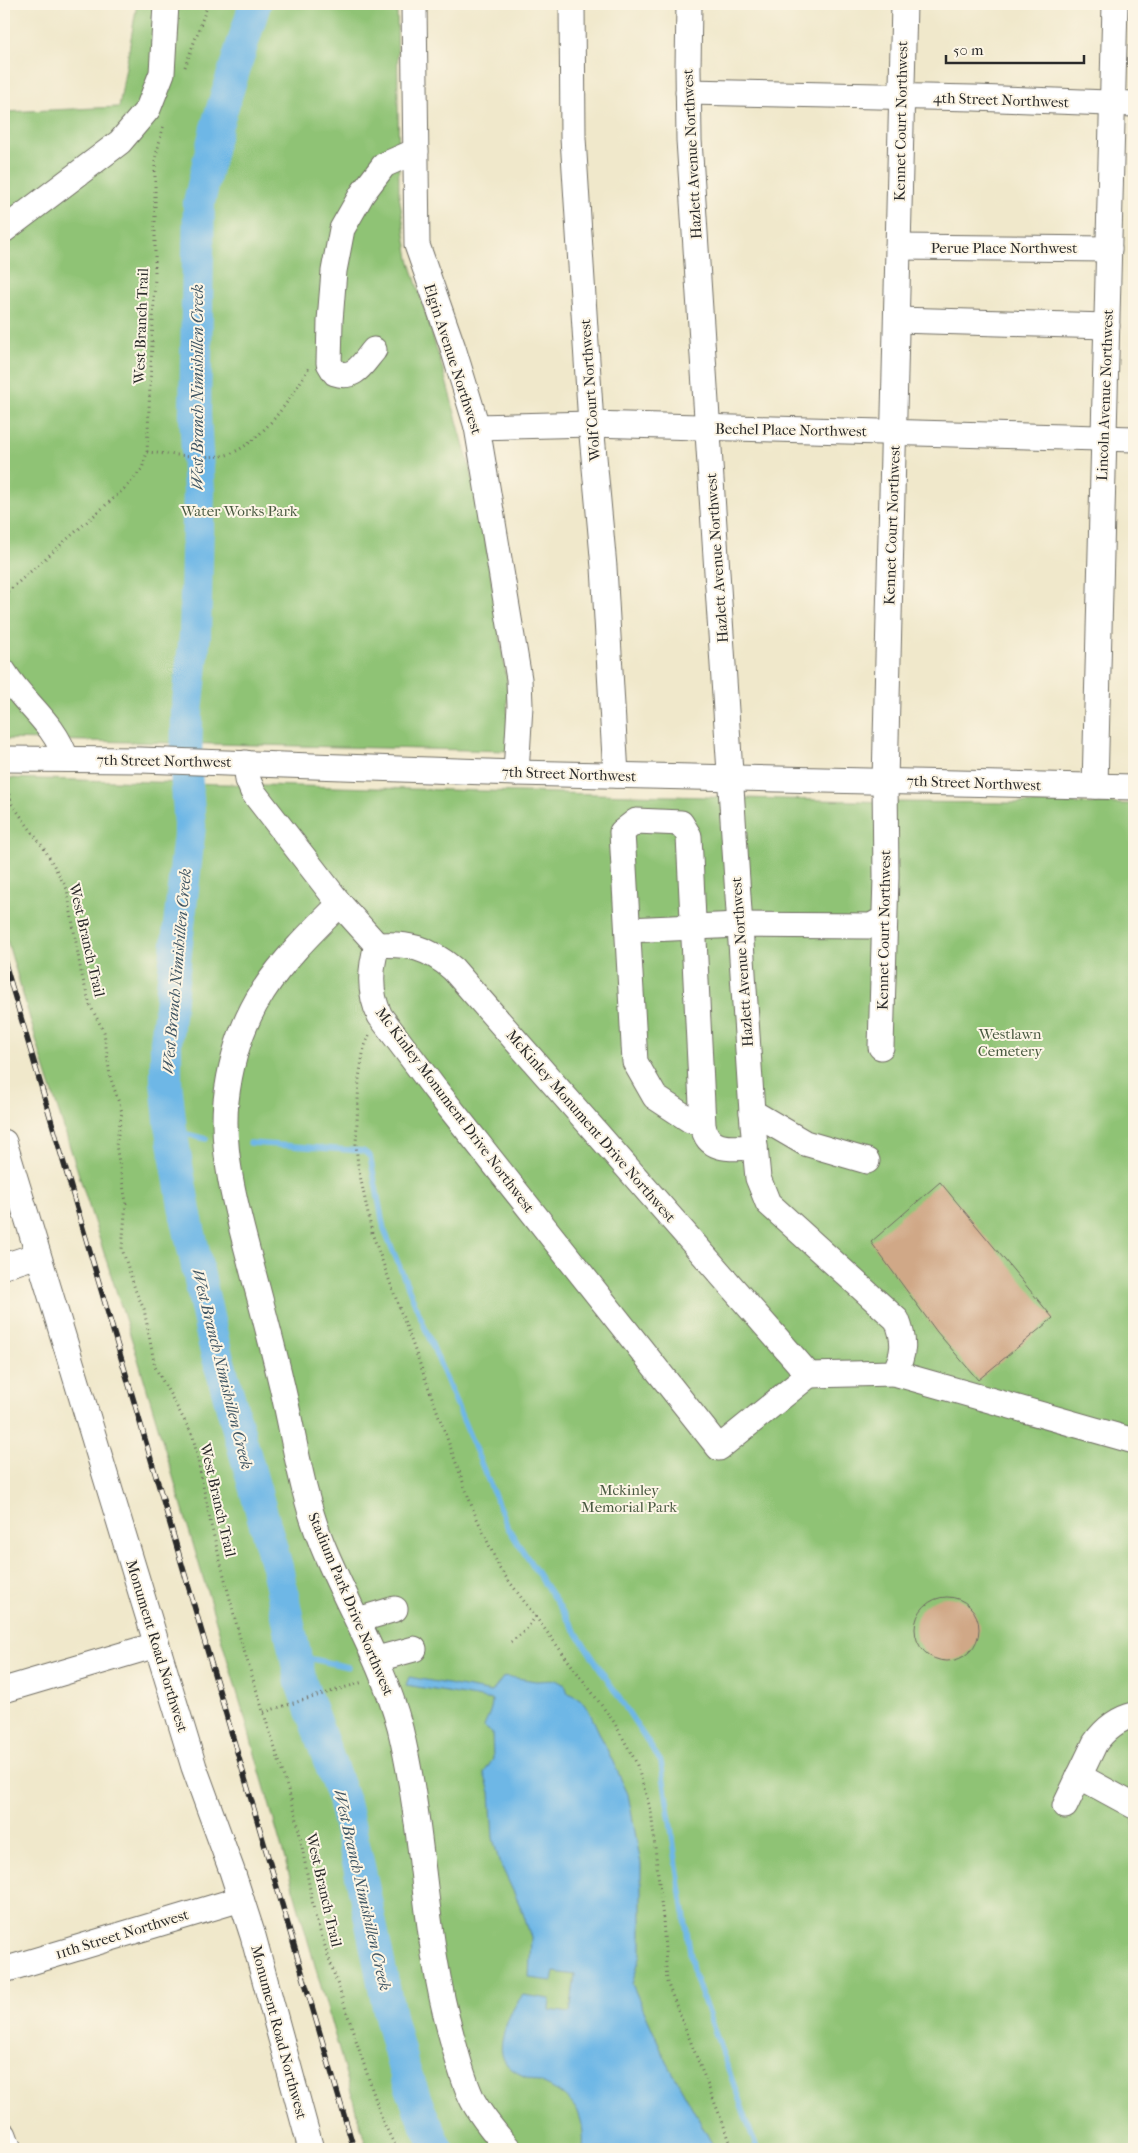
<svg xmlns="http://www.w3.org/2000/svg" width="1138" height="2153" font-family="'IM FELL French Canon',serif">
<rect width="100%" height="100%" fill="#fcf5e5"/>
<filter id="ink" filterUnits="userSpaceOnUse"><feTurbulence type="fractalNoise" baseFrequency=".02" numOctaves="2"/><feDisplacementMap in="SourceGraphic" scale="10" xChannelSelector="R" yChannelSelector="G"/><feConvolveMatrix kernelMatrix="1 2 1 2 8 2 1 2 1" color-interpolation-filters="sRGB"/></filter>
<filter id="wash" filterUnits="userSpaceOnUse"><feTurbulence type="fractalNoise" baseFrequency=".0096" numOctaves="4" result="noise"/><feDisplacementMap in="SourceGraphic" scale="20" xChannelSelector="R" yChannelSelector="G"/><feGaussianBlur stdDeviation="1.12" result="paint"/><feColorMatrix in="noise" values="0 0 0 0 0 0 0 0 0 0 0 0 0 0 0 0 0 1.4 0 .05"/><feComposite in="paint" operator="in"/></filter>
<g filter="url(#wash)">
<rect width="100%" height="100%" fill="#f0e8cb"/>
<g fill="#8fc374" stroke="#5d7750">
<path d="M137,4h260l2,191 10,64 35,114 36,132 27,176 1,70 -504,-12v-627l115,-5z"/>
<path d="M4,778l888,24 242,2v1345h-767l-121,-427 -108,-363 -95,-296 -39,-133z"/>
</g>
<path fill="#6eb7e6" stroke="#4c7188" d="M504,1676l32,5 20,-1 9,5 3,8 12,6 9,12 39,83 13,70v90l-9,30 35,78 48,87h-132c1,-14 0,-33 -10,-44 -4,-5 -12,-12 -18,-15 -23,-15 -62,-14 -52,-54 4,-16 9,-28 20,-41l27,4 -1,11 21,3 5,-38 -21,-3 -2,9 -23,-3 2,-40 -9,-28 -23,-49 -6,-23 -3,-46 -6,-19 9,-14 -1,-26 -8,-6c3,-9 8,-17 8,-27l-86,-15 3,-8 83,15z"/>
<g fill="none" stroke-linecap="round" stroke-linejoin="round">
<g stroke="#6eb7e6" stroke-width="5.5">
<path d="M171,1130l35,9"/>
<path d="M250,1143l113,8 7,5 14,73 124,299 153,234 32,209 64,178"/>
<path d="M295,1655l53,12"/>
</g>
<path stroke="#6eb7e6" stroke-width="32" d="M255,4l-39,124 -17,75 -4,210 4,79 -2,66 -2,77 -8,77 -1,60 4,54 -24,217v38l5,49 14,81 29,133 63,223 24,116 42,116 16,67 31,150 13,50 17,45 18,38"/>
</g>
<g id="blocks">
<g fill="#d0a887">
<path d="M940,1182l113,136 -75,62 -41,-48 -66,-90z"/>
<circle cx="947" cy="1629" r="32"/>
</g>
</g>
</g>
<g filter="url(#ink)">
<use href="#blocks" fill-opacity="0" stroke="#706d63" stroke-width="1"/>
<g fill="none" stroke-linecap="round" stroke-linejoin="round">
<g stroke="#706d63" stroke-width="27">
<g id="minor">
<path d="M414,4l3,241 36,103 24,79 42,252 1,27 -4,67"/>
<path d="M572,4l1,134 18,286 13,143 12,208"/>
<path d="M689,4l-1,64 1,72 63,972 3,35c-21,1 -48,6 -52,-22l-13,-5 -35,-23 -20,-35 -13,-230 14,-11 45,2 8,13 14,289"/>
<path d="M688,92l286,6 160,6"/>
<path d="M4,230l116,-88 28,-33 14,-36 4,-69"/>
<path d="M898,247l211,2"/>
<path d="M897,320l210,6"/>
<path d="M374,350c-12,14 -19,30 -39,23l-6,-10 1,-42 4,-50 8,-42 20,-35 22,-29 32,-14"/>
<path d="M477,427l114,-3 543,15"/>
<path d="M4,672c19,31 51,51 62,87"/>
<path d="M4,759l136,1 376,13 618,14"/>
<path d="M246,763l2,17 5,12 87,112 37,41"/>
<path d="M1095,786l20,-782"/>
<path d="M340,904c-63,62 -104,104 -114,197 -5,50 9,103 22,152 11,43 23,86 33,129 13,53 20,111 41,162 25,62 61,118 78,184 25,102 23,209 52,310 6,21 11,43 21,63 10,18 23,33 36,48"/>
<path d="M628,930l111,-5 132,1 13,-7"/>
<path d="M377,945c31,-2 52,3 76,24l356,406 -90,73 -284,-359 -55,-73c-11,-22 -10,-47 -3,-71z"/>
<path d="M881,1047l5,-170 -1,-96 19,-777"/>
<path d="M752,1112l53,31 62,18"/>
<path d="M4,1142l190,625 38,104 21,65 58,213"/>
<path d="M755,1147l3,31 10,25 129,117c8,20 8,34 -3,53l-85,2"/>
<path d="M4,1266l34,-11"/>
<path d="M894,1373l240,68"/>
<path d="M358,1620l37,-11"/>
<path d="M377,1659l37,-10"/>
<path d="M4,1690l152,-45"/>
<path d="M1079,1776l55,30"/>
<path d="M1065,1806l30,-63c10,-14 22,-24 39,-28"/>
<path d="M4,1970l237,-71"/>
<path d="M4,2135l5,14"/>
</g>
</g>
<g stroke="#706d63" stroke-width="3" stroke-dasharray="1 4" stroke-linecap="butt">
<path d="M185,67l23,-63"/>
<path d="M147,452c19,2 56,6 74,4 35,-5 72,-59 88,-89"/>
<path d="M4,595l120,-106 18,-20 5,-17 8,-175v-118l9,-35"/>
<path d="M4,780l8,24 33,46 22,39 14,83 9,33 14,27 6,44 12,36 -6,33 10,57 -4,47 14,43 8,17 11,58 38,69 18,89 29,113 56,177 19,101 68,206 14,27"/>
<path d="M369,1035l-5,13 -5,30 -3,66 2,22 14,67 102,279 26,57 114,153 22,40 15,49 12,108 4,63 66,167"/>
<path d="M511,1642l15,-12 10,-14"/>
<path d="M264,1712l99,-30"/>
</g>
<use href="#minor" stroke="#fff" stroke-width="25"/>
<g stroke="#2b2b2b" stroke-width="5.5">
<path id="rail" d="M4,960l350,1189"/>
</g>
<use href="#rail" stroke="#fcf5e5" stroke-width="4" stroke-dasharray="11" stroke-linecap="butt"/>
</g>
</g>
<g text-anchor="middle" stroke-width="4" stroke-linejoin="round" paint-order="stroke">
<g font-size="15" fill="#2b2b2b" stroke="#fcf5e5">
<text transform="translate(1001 100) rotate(2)" y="5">4th Street Northwest</text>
<text transform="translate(901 121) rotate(-89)" y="5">Kennet Court Northwest</text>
<text transform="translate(692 154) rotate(-93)" y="5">Hazlett Avenue Northwest</text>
<text x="1004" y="253">Perue Place Northwest</text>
<text transform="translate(141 326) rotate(-88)" y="5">West Branch Trail</text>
<text transform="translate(453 359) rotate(72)" y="5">Elgin Avenue Northwest</text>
<text transform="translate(590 390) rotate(-94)" y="5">Wolf Court Northwest</text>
<text transform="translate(1105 395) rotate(-88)" y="5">Lincoln Avenue Northwest</text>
<text transform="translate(791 430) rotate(1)" y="5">Bechel Place Northwest</text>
<text transform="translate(892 525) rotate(-88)" y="5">Kennet Court Northwest</text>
<text transform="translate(717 558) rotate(-94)" y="5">Hazlett Avenue Northwest</text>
<text transform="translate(164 761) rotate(1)" y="5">7th Street Northwest</text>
<text transform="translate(569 774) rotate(2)" y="5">7th Street Northwest</text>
<text transform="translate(974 783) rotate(2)" y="5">7th Street Northwest</text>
<text transform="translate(884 930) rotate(-89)" y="5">Kennet Court Northwest</text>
<text transform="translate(87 940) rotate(77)" y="5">West Branch Trail</text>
<text transform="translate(742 962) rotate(-94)" y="5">Hazlett Avenue Northwest</text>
<text transform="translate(455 1110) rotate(53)" y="5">Mc Kinley Monument Drive Northwest</text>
<text transform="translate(591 1126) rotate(49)" y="5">McKinley Monument Drive Northwest</text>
<text transform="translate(218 1500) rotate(77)" y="5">West Branch Trail</text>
<text transform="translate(351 1604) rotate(67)" y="5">Stadium Park Drive Northwest</text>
<text transform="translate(157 1646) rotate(73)" y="5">Monument Road Northwest</text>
<text transform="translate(324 1890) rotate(77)" y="5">West Branch Trail</text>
<text transform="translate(122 1934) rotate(-17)" y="5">11th Street Northwest</text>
<text transform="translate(279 2032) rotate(75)" y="5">Monument Road Northwest</text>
</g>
<g font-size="15" fill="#495941" stroke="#fcf5e5">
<text x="239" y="516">Water Works Park</text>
<text x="1010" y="1039">Westlawn<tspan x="1010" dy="17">Cemetery</tspan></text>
<text x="629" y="1495">Mckinley<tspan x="629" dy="17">Memorial Park</tspan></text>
</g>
<g font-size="16" font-style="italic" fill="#3f5563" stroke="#fcf5e5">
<text transform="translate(197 387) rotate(-90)" y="6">West Branch Nimishillen Creek</text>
<text transform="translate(176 971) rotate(-85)" y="6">West Branch Nimishillen Creek</text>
<text transform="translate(223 1369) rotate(76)" y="6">West Branch Nimishillen Creek</text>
<text transform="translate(363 1890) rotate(77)" y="6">West Branch Nimishillen Creek</text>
</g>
</g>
<rect width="1138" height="2153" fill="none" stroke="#fcf5e5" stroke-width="20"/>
<path d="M946 55v8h138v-8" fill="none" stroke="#2b2b2b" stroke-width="2.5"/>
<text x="953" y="55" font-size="15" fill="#2b2b2b" stroke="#fcf5e5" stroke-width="4" paint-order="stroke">50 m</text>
</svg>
